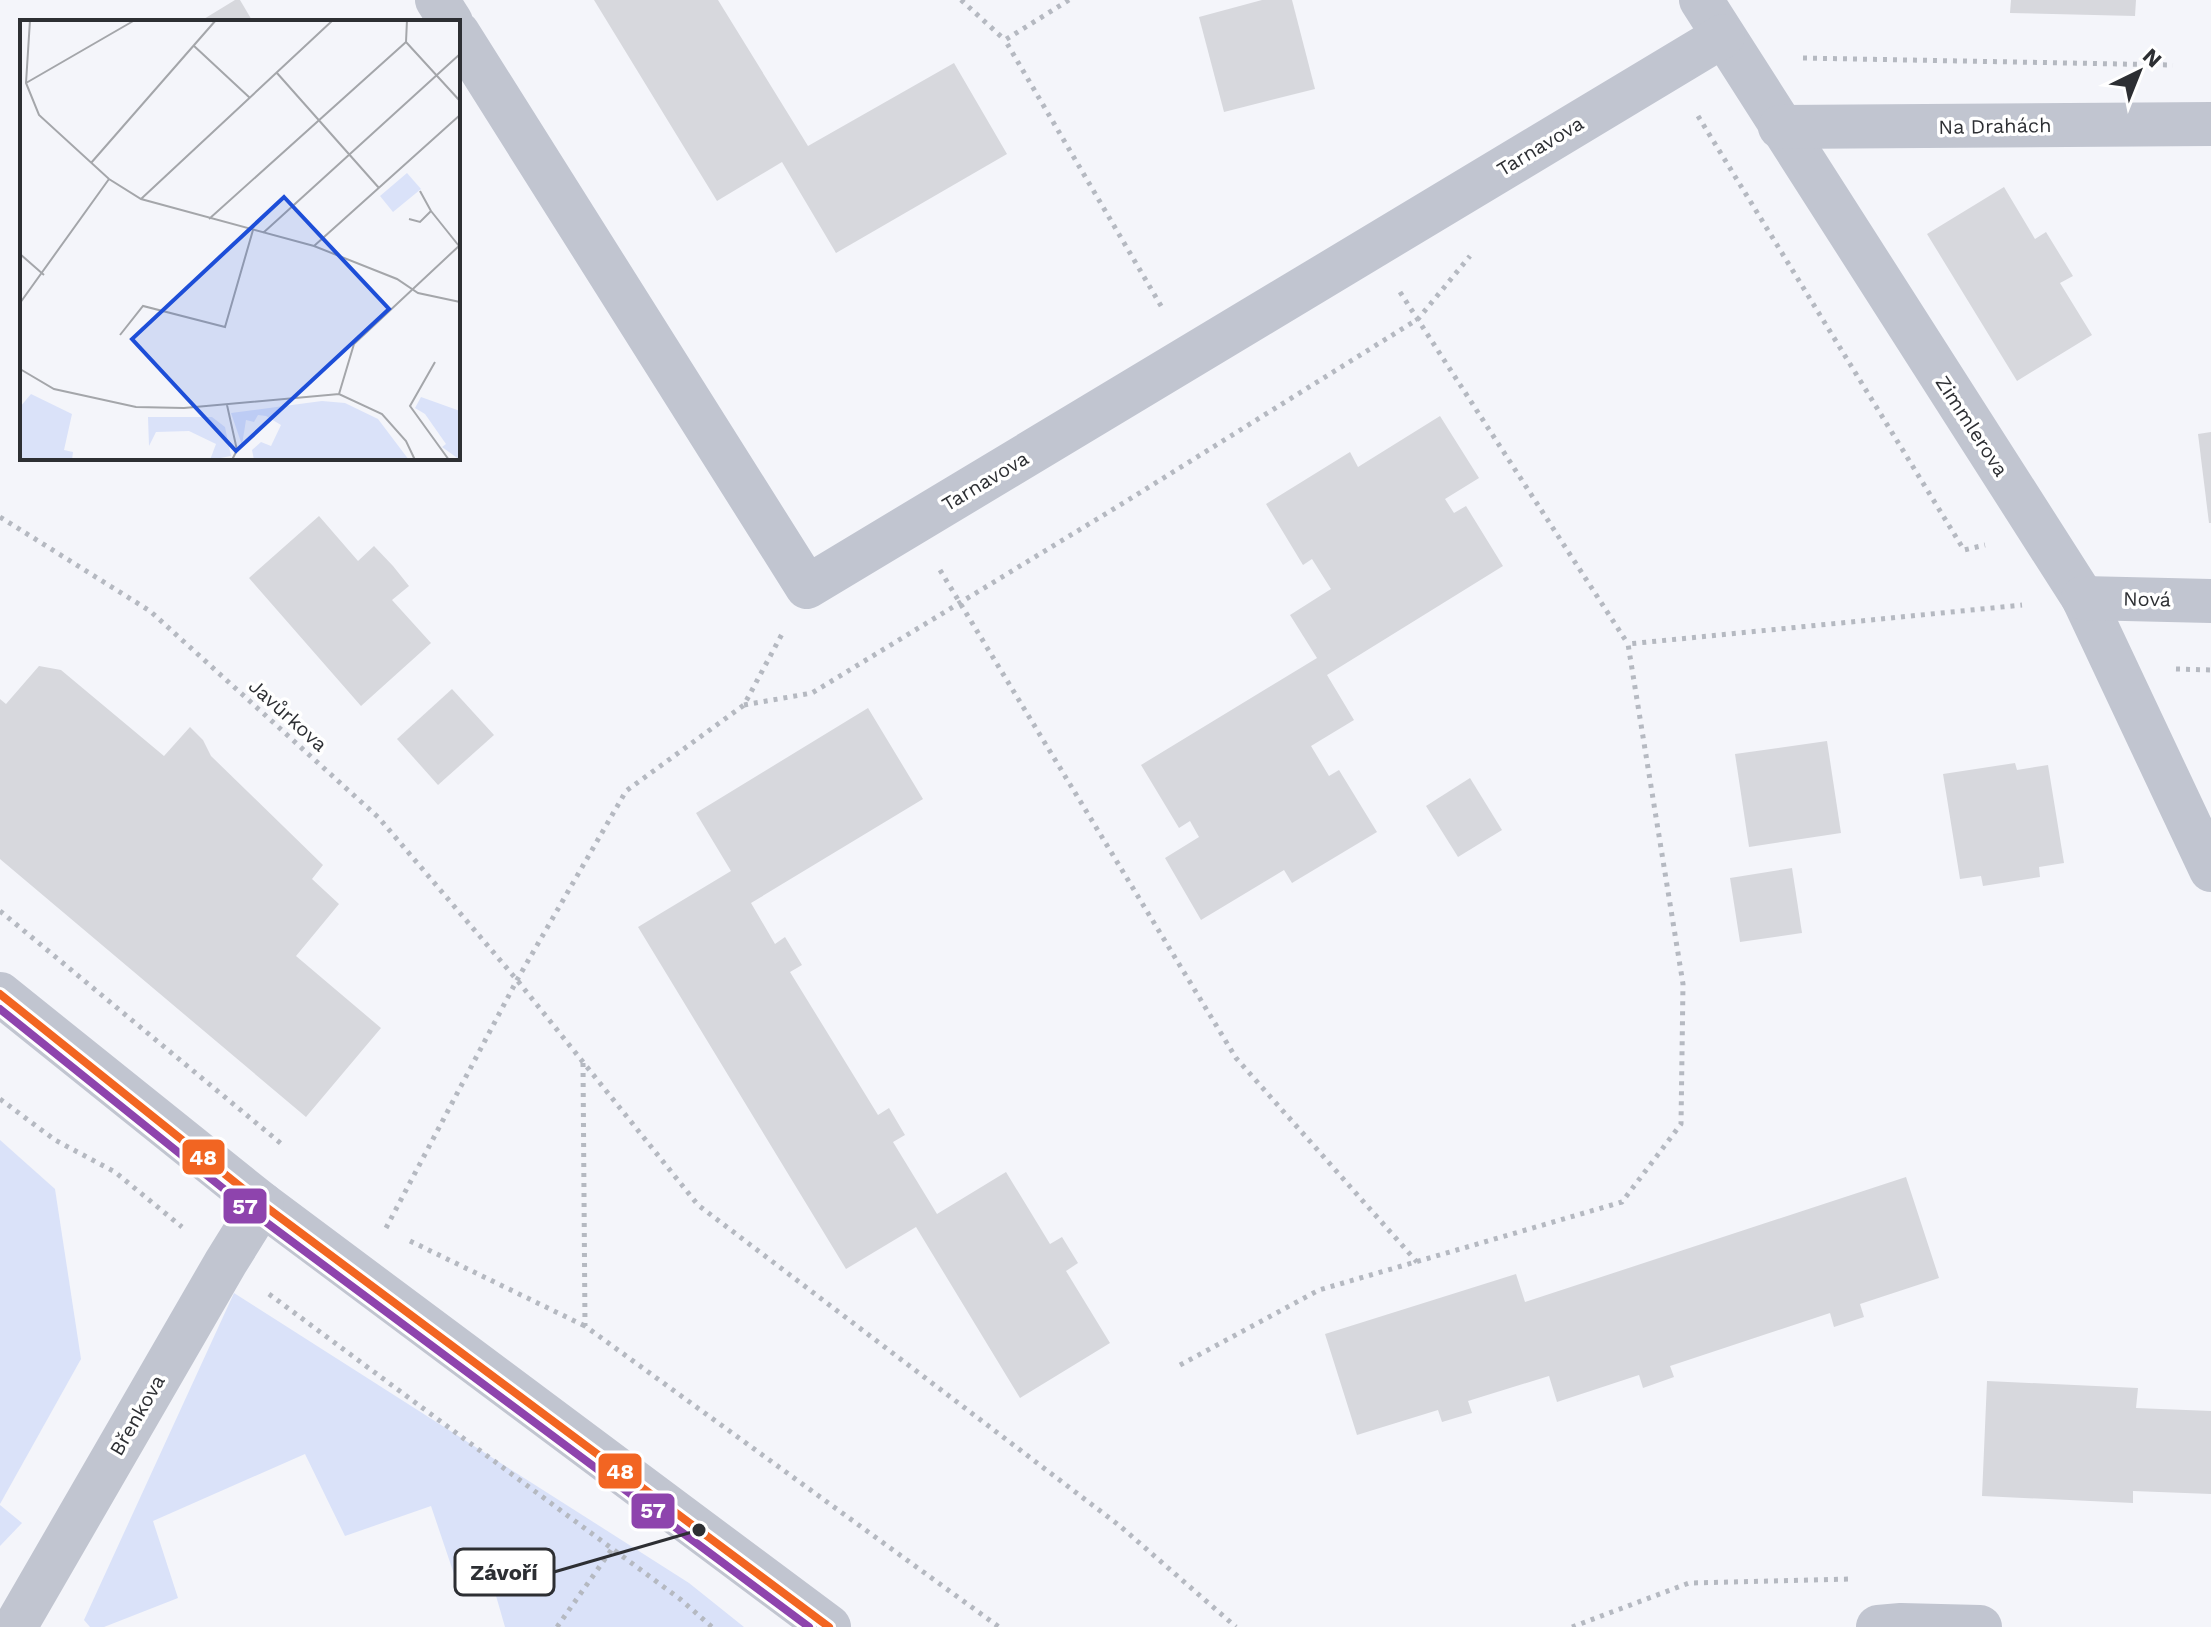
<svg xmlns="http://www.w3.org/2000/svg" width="2211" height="1627" font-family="'Work Sans',sans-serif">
<rect width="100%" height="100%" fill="#f4f5fa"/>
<g fill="#dae2f9">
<path d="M0,1140l55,49 26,170 -81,145z"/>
<path d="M234,1293l455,290 55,44h-239l-17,-59 -32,12 -25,-74 -86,30 -40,-82 -152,67 25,77 -74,29h-14l-6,-7z"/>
<path d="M0,1505l22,18 -22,23z"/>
</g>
<g fill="#d7d8dd">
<path d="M235,0h5l13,22h-54z"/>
<path d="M594,0h124l90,146 146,-83 53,91 -171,99 -54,-91 -65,39z"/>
<path d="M1262,0h30l23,89 -91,23 -25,-95z"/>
<path d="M2011,0h125l-1,16 -125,-3z"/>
<path d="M2004,187l31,52 11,-7 27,44 -13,7 32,52 -75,46 -90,-147z"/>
<path d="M1440,416l39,62 -34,21 9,14 12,-7 37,60 -176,109 27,45 -43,26 18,30 10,-6 38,62 -85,51 -8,-13 -83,50 -36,-62 34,-21 -9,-16 -11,7 -38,-63 176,-107 -27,-43 41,-26 -19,-30 -9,6 -37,-61 84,-52 8,15z"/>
<path d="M2211,432v91h-2l-11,-89z"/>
<path d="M319,516l39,45 16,-15 19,20 16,20 -17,14 39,43 -70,63 -112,-128z"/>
<path d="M39,666l22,4 103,86 26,-29 13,13 8,16 112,109 -11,14 27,25 -43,52 85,72 -75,89 -306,-258v-160l6,5z"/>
<path d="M452,689l42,46 -56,50 -41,-46z"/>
<path d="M868,708l55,91 -172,104 24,41 10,-7 17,28 -12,7 88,143 11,-7 16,27 -12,7 44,72 69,-42 44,72 12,-7 16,26 -12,8 44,72 -90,55 -104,-171 -70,42 -208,-342 93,-56 -35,-58z"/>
<path d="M1827,741l14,92 -92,14 -14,-93z"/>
<path d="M2015,763l2,7 31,-5 16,98 -25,4 1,10 -57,9 -2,-10 -21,3 -17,-105z"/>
<path d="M1470,778l32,52 -44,27 -32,-51z"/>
<path d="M1792,868l10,65 -62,9 -10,-64z"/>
<path d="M1906,1177l33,101 -79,26 4,13 -30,10 -4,-14 -160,53 4,11 -31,11 -4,-13 -82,27 -8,-26 -81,25 4,12 -30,9 -4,-12 -81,25 -32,-101 191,-60 9,28z"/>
<path d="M1987,1381l151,7 -2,20 75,3v83l-78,-3v12l-151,-7z"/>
</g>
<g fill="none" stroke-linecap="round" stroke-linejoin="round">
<g stroke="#b5b9c1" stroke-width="5" stroke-dasharray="4 6" stroke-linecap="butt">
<path d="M961,0l44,40"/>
<path d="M1069,0l-64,40 159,271"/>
<path d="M1803,58l370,7"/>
<path d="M1698,116l266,434 21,-5"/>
<path d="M1400,292l228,352"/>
<path d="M0,517l150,94 229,207 138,162 181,225 422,321 116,101"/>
<path d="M940,570l296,488 181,204"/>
<path d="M2176,669l35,1"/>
<path d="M744,705l68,-12 313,-191 293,-183 52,-63"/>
<path d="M0,911l284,235"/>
<path d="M583,1063l2,263 414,301"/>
<path d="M0,1099l55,41 60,32 67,55"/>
<path d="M386,1228l131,-248 109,-189 118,-86 38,-71"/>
<path d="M410,1241l175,85"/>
<path d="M269,1294l411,305 32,28"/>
<path d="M1180,1365l139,-75 303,-88 59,-78 2,-140 -55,-340 394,-39"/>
<path d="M557,1627l55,-78"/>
<path d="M1572,1627l117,-44 162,-4"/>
</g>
<g stroke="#c1c5d0" stroke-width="44">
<path d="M437,0l14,22"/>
<path d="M1701,0l382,598 128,272"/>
<path d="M458,33l349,554 916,-551"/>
<path d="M1780,127l431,-3"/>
<path d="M2083,598l128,3"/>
<path d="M0,994l262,210 567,423"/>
<path d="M15,1627l211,-365 36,-58"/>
<path d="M1878,1627l23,-2 79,2"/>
</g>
<g stroke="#fff" stroke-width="14">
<path id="bus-1" d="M0,994l262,210 567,423"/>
</g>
<g stroke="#fff" stroke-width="14">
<path id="bus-2" d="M0,1009l255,205 554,413"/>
</g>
<use href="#bus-1" stroke="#f26522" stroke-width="8"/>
<use href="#bus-2" stroke="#8e44ad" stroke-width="8"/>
</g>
<g text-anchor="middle" stroke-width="7" stroke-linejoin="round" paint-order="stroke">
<g font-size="20" fill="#2d2f33" stroke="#fff">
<text transform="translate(1995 126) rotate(-1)" y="7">Na Drahách</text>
<text transform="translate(1540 146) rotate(-31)" y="7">Tarnavova</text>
<text transform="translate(1972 426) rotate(57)" y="7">Zimmlerova</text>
<text transform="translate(985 481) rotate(-31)" y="7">Tarnavova</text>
<text transform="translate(2147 599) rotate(1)" y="7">Nová</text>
<text transform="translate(288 715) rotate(42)" y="7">Javůrkova</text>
<text transform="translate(137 1415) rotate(-60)" y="7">Břenkova</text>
</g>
</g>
<g transform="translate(20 20)">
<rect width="440" height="440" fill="#f4f5fa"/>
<path d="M387,153l14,16 -28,23 -13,-16zM11,374l41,20 -8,36 9,2 -1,8h-52v-53zM401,377l39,14v49l-18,-13 4,-3 -21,-30 -10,-6zM302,381l23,2 33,16 31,41h-155l-2,-10 9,-8 10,4 10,-21 -15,-9 -8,-1 -4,7 -8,-2 -4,25 -11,-32zM128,397h64l13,10 6,29 -21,4 6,-16 -27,-13 -33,1 -7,14z" fill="#dae2f9"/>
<path fill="none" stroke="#a4a6aa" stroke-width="2" d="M10,0l-4,63 13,32 70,64 32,20 173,47 83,33 21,14 42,9M386,22l54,59M173,25l57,53M257,53l102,115M6,63l109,-63M71,143l125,-143M121,179l192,-179M411,191l28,35M189,199l197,-177 1,-22M389,199l11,3 11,-11 -11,-20M243,213l197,-179M294,226l146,-131M0,234l24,21M0,283l89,-124M100,315l23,-29 82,21 28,-97M415,342l-25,44 39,54M0,349l34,20 82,18 48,1 155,-14 43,20 24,27 9,19M319,374l15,-50 106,-99M207,385l10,45 -5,10"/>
<path fill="#1d4ed8" fill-opacity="0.15" stroke="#1d4ed8" stroke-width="4" d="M264,177l105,112 -153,142 -104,-112z"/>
<rect width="440" height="440" fill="none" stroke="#2d2f33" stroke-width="4"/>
</g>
<path fill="none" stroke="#2d2f33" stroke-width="3" d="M699 1530L554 1572"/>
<circle fill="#2d2f33" stroke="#fff" stroke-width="3" cx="699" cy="1530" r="8"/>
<rect fill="#fff" stroke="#2d2f33" stroke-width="3" x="455" y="1549" width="99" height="46" rx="8"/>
<g font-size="22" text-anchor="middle" font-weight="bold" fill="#2d2f33">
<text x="504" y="1580">Závoří</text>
</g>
<g stroke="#fff" stroke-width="3">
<rect x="181" y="1138" width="45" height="38" rx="8" fill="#f26522"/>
<rect x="222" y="1187" width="46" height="38" rx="8" fill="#8e44ad"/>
<rect x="597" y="1452" width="46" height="38" rx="8" fill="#f26522"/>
<rect x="630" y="1492" width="46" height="38" rx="8" fill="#8e44ad"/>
</g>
<g font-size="22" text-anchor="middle" font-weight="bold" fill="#fff">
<text x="203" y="1165">48</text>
<text x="245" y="1214">57</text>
<text x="620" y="1479">48</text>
<text x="653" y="1518">57</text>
</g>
<g transform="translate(2139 72) rotate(43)" stroke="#ffffff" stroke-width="6" paint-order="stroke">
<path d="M0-6L14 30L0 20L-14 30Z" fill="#2d2f33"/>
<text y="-12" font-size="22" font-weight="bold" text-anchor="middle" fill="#2d2f33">N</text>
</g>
</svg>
